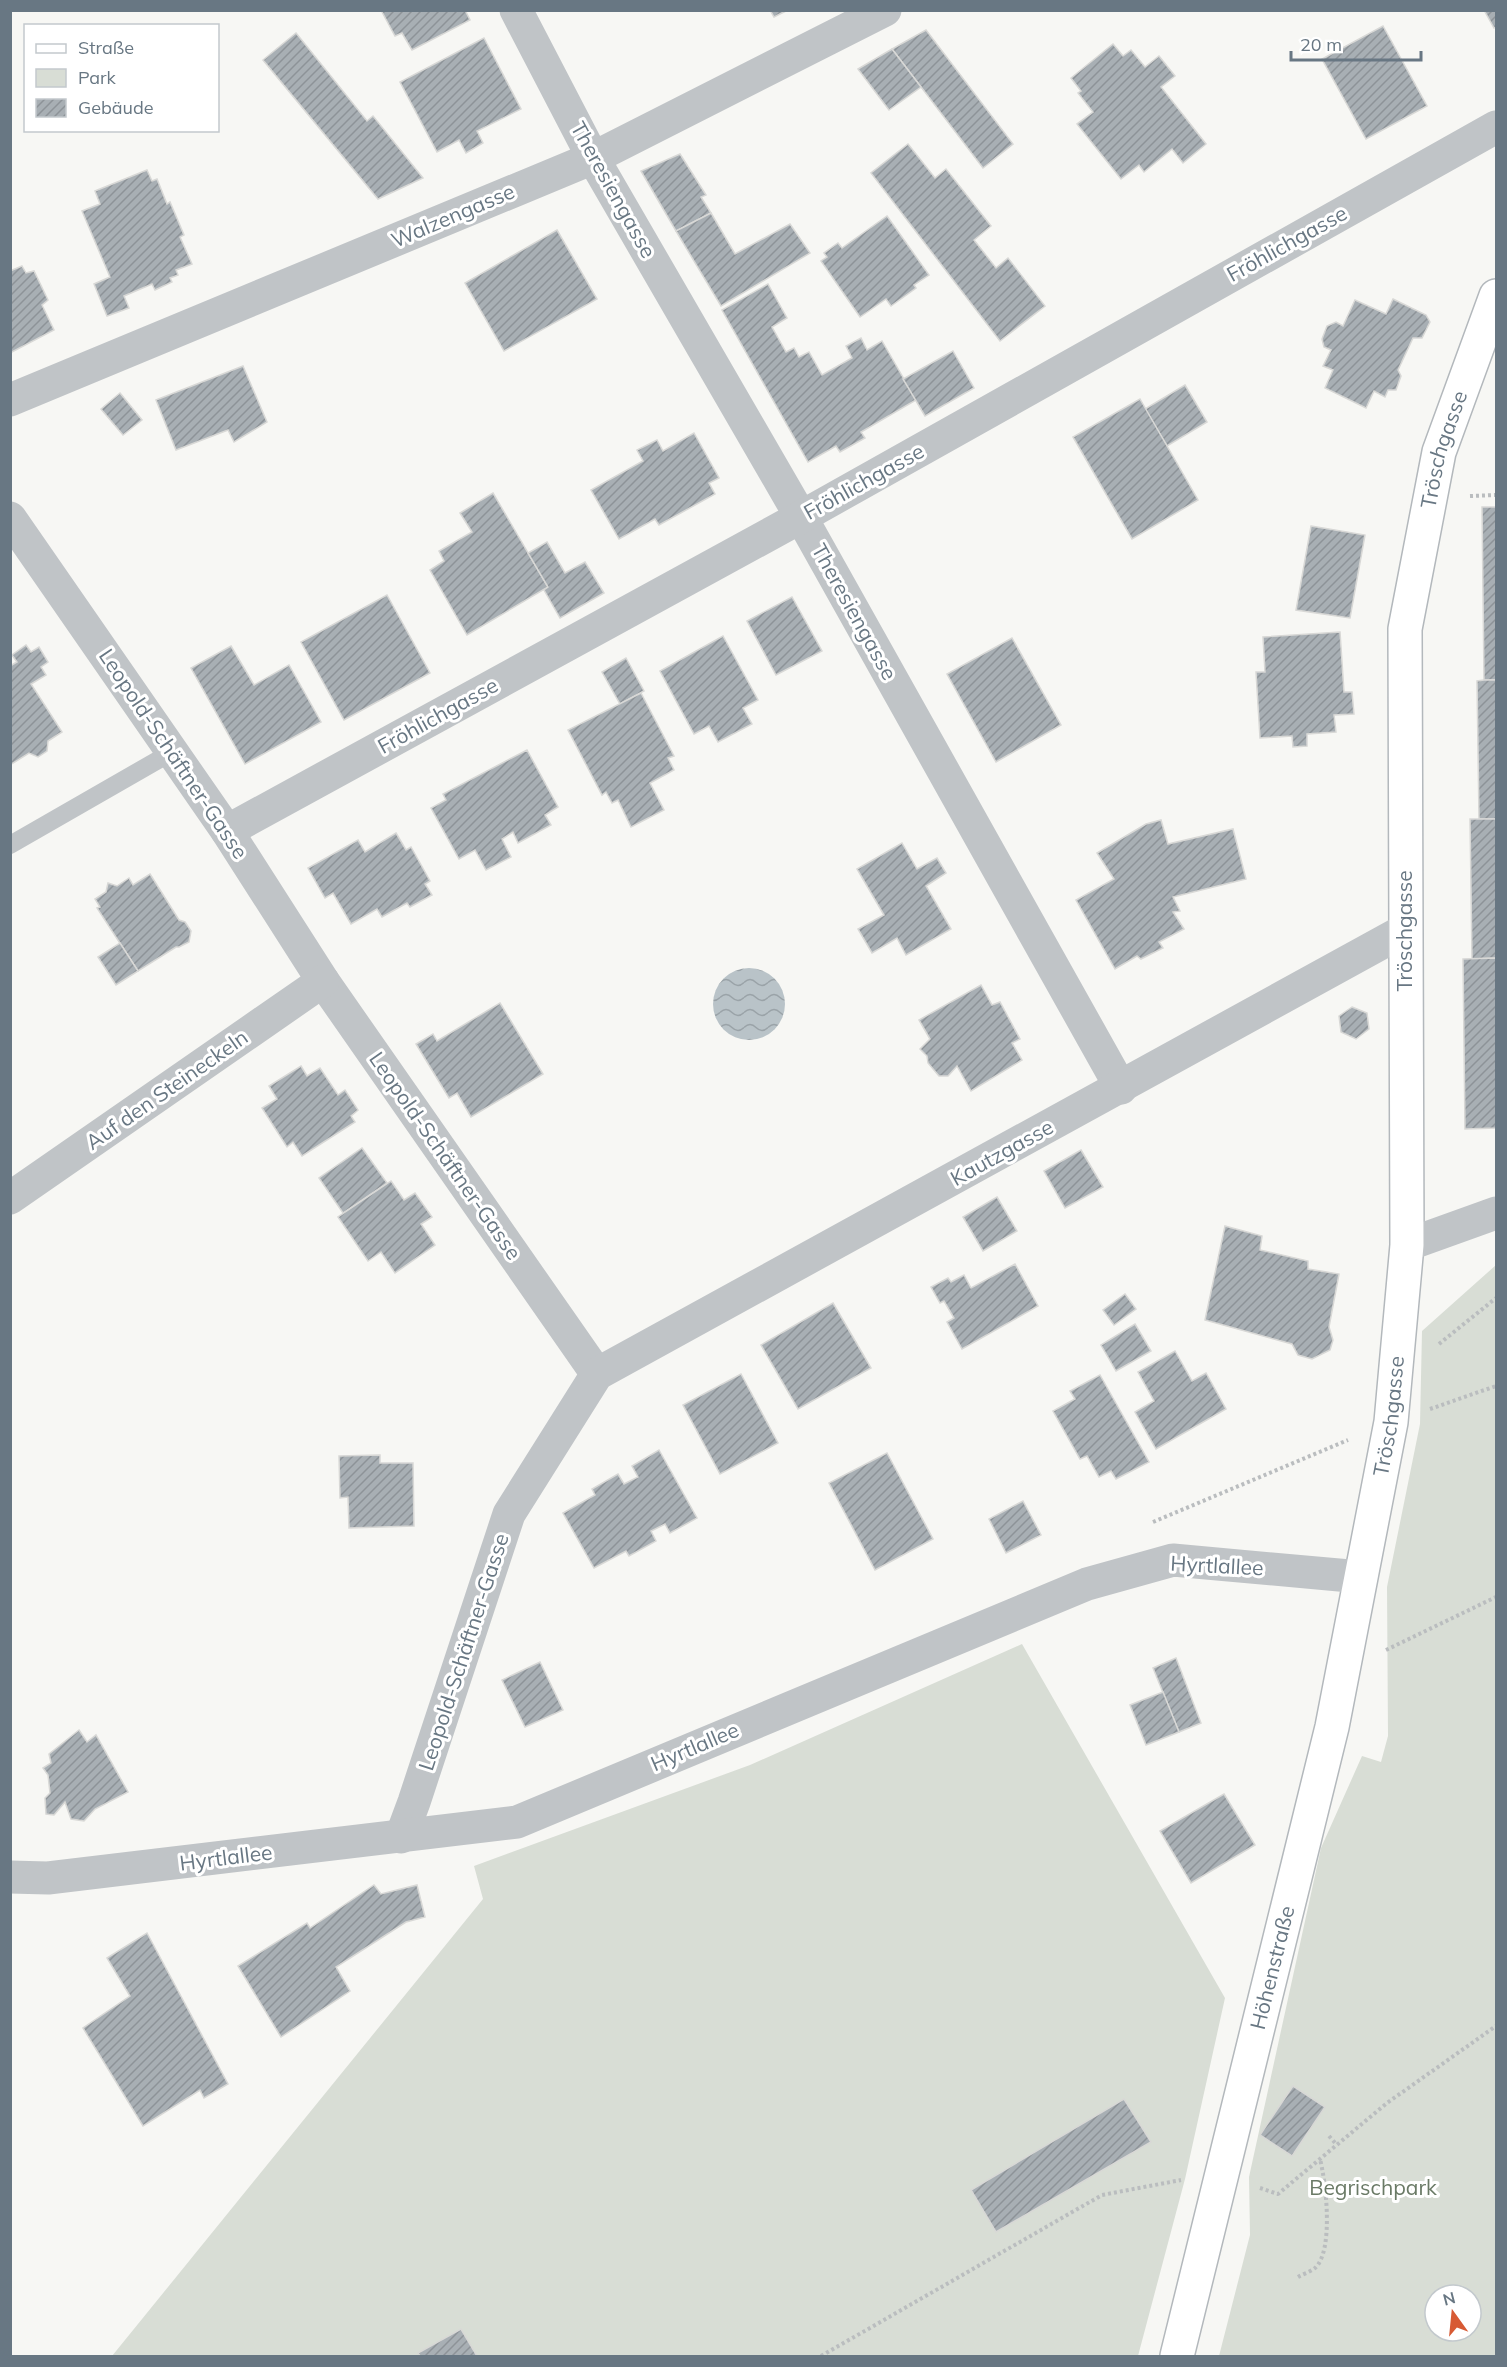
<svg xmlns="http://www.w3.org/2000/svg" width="1507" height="2367" font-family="Mulish,sans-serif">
<defs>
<pattern id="water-waves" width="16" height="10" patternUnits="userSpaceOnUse" patternTransform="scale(1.5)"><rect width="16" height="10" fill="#b9c3c8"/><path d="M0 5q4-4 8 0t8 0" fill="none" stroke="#9aa3a8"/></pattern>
<pattern id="building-hatch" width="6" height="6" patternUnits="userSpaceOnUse" patternTransform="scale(1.5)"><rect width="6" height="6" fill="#a8afb4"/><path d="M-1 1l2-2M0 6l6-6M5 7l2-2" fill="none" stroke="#8d9398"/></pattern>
</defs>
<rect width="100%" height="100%" fill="#f7f7f4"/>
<g fill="#d8ddd5" fill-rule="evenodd">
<path d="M1496,1265v1091h-277l31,-121 -1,-58 72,-329 41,-92 19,6 7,-26 -1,-149 33,-163 2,-93zM1435,2295h36v36h-36z"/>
<path d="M1022,1644l203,354 -40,181 -47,177h-1026l371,-457 -9,-33 276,-101z"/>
</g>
<circle fill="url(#water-waves)" cx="749" cy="1004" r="36"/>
<g fill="url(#building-hatch)" stroke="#d8d8d6" stroke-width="1.5">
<path d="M381,10h84l5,10 -58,30 -10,-17 -7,3z"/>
<path d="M770,10h18l-14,7z"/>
<path d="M1484,10h12v17l-2,1z"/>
<path d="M1383,26l44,80 -61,33 -44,-80z"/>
<path d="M926,30l87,114 -30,24 -91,-119z"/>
<path d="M296,33l71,88 6,-5 50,62 -45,21 -115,-139z"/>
<path d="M484,38l37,71 -44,22 6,12 -17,10 -7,-13 -22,12 -37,-70z"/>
<path d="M1113,44l10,12 8,-6 14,17 14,-11 16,20 -14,11 45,57 -23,19 -11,-14 -28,23 -5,-7 -18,14 -44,-55 16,-12 -15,-19 3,-2 -10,-13z"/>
<path d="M892,49l29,38 -32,23 -31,-41z"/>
<path d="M908,144l27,34 11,-9 45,57 -17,14 22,28 12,-10 37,48 -45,35 -129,-168z"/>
<path d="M680,154l26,41 -5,2 10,16 -35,18 -35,-60z"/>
<path d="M147,170l5,11 5,-2 10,25 3,-2 14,33 -4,2 12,27 -16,6 2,5 -8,3 2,4 -17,8 -3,-6 -28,12 5,12 -22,8 -13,-32 16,-7 -28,-66 18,-7 -5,-13z"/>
<path d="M711,213l24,41 55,-30 20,29 -89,53 -45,-75z"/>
<path d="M887,216l42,59 -15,10 2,3 -25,18 -5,-7 -26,18 -39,-56 6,-4 -3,-4 14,-10 4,5z"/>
<path d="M557,230l40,69 -93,52 -39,-68z"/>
<path d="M22,266l4,7 8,-2 14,29 -6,5 12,25 -44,23v-82z"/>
<path d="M768,284l19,34 -15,9 14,25 8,-4 5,9 10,-5 13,23 30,-17 -6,-12 15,-8 6,12 15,-9 34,59 -55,32 4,6 -25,14 -4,-6 -28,16 -86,-152z"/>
<path d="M1393,299l33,16 4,7 -8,16h-9l-15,32 3,6 -5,14h-8l-3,7 -11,-6 -8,17 -41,-20 8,-18 -10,-4 8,-16 -7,-3 -2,-8 5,-13 9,-4 7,4 12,-26 31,14z"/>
<path d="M953,351l21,37 -49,28 -22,-37z"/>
<path d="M243,366l24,56 -33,20 -6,-12 -52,20 -20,-50z"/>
<path d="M1185,385l22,37 -40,24 -22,-37z"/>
<path d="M120,393l22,27 -19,15 -22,-26z"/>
<path d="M1140,399l58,101 -66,39 -59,-102z"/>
<path d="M694,433l25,45 -10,5 6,11 -56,31 -4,-6 -36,20 -28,-49 52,-29 -6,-11 20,-10 6,11z"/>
<path d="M493,493l55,94 -81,48 -37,-65 14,-9 -5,-10 33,-19 -12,-19z"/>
<path d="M1482,507h14v173h-12z"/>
<path d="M1311,526l54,9 -15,83 -54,-8z"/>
<path d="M547,542l18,31 20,-11 19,31 -44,25 -16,-28 4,-3 -20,-34z"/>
<path d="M387,595l43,78 -86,47 -43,-78z"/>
<path d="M792,597l30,54 -46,24 -29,-54z"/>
<path d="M1340,632l4,60h8l2,22 -20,1 2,17 -29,2v12l-14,1 -1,-11 -32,2 -4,-66h9l-2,-35z"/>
<path d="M723,636l35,64 -15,8 9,16 -34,18 -9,-16 -15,8 -34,-63z"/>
<path d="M1012,638l49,87 -65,37 -49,-88z"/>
<path d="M26,645l5,7 8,-5 9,15 -7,5 5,8 -15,9 31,48 -14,9 -1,10 -9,6 -9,-4 -19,12v-99l7,-4 -5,-7z"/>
<path d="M231,646l23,39 35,-20 32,57 -76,42 -54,-96z"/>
<path d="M626,658l18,33 -24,13 -18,-32z"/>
<path d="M1484,680h12v139h-17l-2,-138z"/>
<path d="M641,693l33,63 -6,2 6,12 -24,13 14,27 -33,17 -13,-27 -6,3 -6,-11 -4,3 -34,-65z"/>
<path d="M527,750l31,57 -13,8 6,10 -33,18 -5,-11 -11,7 9,18 -25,13 -11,-20 -16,9 -28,-51 15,-8 -3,-6z"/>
<path d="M1470,819h26v139l-24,1z"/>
<path d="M1161,820l7,24 65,-15 13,50 -73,18 7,14 -7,1 11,17 -25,13 4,6 -22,11 -4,-3 -22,13 -39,-69 38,-21 -17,-26 49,-29z"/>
<path d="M396,833l10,17 5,-3 19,34 -5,3 7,11 -22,12 -3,-4 -25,14 -5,-8 -26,15 -18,-31 -8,5 -17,-30 50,-28 7,12z"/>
<path d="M902,843l15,26 20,-11 9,15 -20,13 25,43 -45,26 -9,-17 -25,15 -14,-24 26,-14 -27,-46z"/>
<path d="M150,874l29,46 6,2 6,9 -2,11 -10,5h-3l-38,24 -41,-63 3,-1 -5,-8 11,-7 2,-9 9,3 12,-8 4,7z"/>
<path d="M120,943l18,28 -22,14 -18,-28z"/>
<path d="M1496,958v170l-31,1 -2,-170z"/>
<path d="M981,985l11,20 8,-3 20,37 -8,4 10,17 -51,31 -14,-25 -9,10h-9l-11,-13 -1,-7 -7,-7 10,-10 -11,-19z"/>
<path d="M500,1003l43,71 -72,43 -14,-24 -8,5 -33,-54 17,-10 4,7z"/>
<path d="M1352,1007l15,6 2,16 -13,10 -15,-7 -2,-16z"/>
<path d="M301,1066l6,10 13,-8 18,27 7,-5 13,20 -7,6 4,6 -53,34 -9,-14 -6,5 -25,-39 15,-9 -8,-13z"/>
<path d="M362,1148l25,35 -44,30 -24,-35z"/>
<path d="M1081,1150l22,37 -38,21 -21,-37z"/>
<path d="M391,1181l13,19 11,-7 17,24 -11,7 14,21 -40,28 -14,-21 -13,9 -30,-44z"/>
<path d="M997,1197l20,34 -34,20 -20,-34z"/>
<path d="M1225,1226l37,10 -2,14 48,11v8l31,5 -10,53 4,13 -3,10 -18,9 -14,-4 -6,-11 -87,-24z"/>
<path d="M1015,1264l23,42 -76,43 -15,-27 7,-4 -10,-17 -4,2 -9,-16 17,-9 3,4 13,-7 7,13z"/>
<path d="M1125,1294l11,15 -22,16 -11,-15z"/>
<path d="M833,1303l38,65 -73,41 -37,-64z"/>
<path d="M1135,1324l16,27 -35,20 -15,-26z"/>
<path d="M1175,1351l17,30 14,-8 20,36 -70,40 -21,-37 19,-11 -16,-29z"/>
<path d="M741,1374l37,69 -58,31 -37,-69z"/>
<path d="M1100,1375l49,87 -33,17 -5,-8 -12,6 -12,-21 -7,3 -27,-48 22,-12 -5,-8z"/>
<path d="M659,1450l38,68 -27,15 -5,-9 -14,7 5,10 -27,15 -3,-5 -32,17 -31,-55 32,-18 -3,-6 26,-15 6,10 14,-7 -6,-11z"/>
<path d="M887,1453l46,86 -58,31 -46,-87z"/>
<path d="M380,1455v8h33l1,63 -65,2 -1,-31 -8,1 -1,-42z"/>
<path d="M1023,1501l18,34 -35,18 -17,-34z"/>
<path d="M1176,1658l25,65 -22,9 -26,-64z"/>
<path d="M540,1662l23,48 -38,17 -23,-47z"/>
<path d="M1163,1692l16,40 -33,13 -16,-40z"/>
<path d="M79,1730l8,12 9,-7 32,57 -33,17 -11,12 -13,-2 -6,-17 -11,13 -8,-1 -1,-16 5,-5 -2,-18 -5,-7 8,-5 -2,-9z"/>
<path d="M1224,1794l31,51 -64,38 -31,-52z"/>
<path d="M374,1885l7,9 36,-9 8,32 -19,5 -70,45 14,24 -69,46 -43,-71 69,-43 3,5z"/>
<path d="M147,1933l81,151 -24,14 -4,-8 -57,36 -60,-98 47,-32 -23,-38z"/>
<path d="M1293,2086l32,21 -33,49 -32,-21z"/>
<path d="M1124,2099l27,43 -155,90 -25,-42z"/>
<path d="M461,2329l16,27h-57l-2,-3z"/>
</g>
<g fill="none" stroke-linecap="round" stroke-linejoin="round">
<g stroke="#b3b8bc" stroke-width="36">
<g id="secondary">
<path id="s1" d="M1177,2356l155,-629 59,-305 16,-177 -2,-616 34,-177 57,-156"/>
</g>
</g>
<g stroke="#babdbf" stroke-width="4" stroke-dasharray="3 3" stroke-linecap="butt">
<path d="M1470,496l26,-1"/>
<path d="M1439,1344l57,-46"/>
<path d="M1430,1409l66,-23"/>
<path d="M1153,1522l195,-82"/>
<path d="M1386,1650l110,-53"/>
<path d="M1329,2136l8,9"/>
<path d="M1260,2188l18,6 109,-91 109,-77"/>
<path d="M1298,2277c5,-3 12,-5 17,-9 19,-17 11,-86 5,-109"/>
<path d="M821,2356l281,-161 79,-15"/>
</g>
<path stroke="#c0c4c7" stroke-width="18" d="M10,845l162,-93"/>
<g stroke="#c0c4c7" stroke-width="33">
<path d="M516,10l77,148 208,359 320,571"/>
<path d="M10,400l583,-242 292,-148"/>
<path d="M10,518l217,313 96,150 274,393"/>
<path d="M227,831l574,-314 695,-390"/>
<path d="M10,1198l313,-217"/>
<path d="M1407,1245l89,-32"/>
<path d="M401,1837l13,-35 95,-288 88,-140 808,-444"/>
<path d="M10,1877l38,1 469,-56 570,-238 86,-24 188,17"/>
</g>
<use href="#secondary" stroke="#fff" stroke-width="33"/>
</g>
<g text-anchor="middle" stroke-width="6" stroke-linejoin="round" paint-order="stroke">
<g font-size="21" fill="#687783" stroke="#fff">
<text transform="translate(613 190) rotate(61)" y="7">Theresiengasse</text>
<text transform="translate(453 216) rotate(-23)" y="7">Walzengasse</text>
<text transform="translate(1287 244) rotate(-29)" y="7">Fröhlichgasse</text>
<text dy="7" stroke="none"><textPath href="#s1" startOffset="1936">Tröschgasse</textPath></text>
<text transform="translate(864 482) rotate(-29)" y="7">Fröhlichgasse</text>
<text transform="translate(854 612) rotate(61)" y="7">Theresiengasse</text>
<text transform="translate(438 716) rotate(-29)" y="7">Fröhlichgasse</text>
<text transform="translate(173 754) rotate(56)" y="7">Leopold-Schäftner-Gasse</text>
<text transform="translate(1405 931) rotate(-90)" y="7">Tröschgasse</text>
<text transform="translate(167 1090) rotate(-35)" y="7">Auf den Steineckeln</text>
<text transform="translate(1002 1153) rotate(-29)" y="7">Kautzgasse</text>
<text transform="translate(445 1156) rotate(55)" y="7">Leopold-Schäftner-Gasse</text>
<text dy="7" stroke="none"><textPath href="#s1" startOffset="964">Tröschgasse</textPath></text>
<text transform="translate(1217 1566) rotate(3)" y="7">Hyrtlallee</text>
<text transform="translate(464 1652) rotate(-72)" y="7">Leopold-Schäftner-Gasse</text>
<text transform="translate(695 1747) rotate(-23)" y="7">Hyrtlallee</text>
<text transform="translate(226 1858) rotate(-7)" y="7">Hyrtlallee</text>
<text dy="7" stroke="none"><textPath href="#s1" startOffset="400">Höhenstraße</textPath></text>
</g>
<g font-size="21" fill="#6a7a66" stroke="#fff">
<text x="1373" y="2195">Begrischpark</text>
</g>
</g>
<rect width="1507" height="2367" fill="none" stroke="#687783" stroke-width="24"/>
<rect x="24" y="24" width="195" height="108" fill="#ffffff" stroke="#c3c9cd" stroke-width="1.5"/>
<rect x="36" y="44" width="30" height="9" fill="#ffffff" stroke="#c3c9cd" stroke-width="1.5"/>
<text x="78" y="54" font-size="18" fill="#687783">Straße</text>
<rect x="36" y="69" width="30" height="18" fill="#d8ddd5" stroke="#c3c9cd" stroke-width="1.5"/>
<text x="78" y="84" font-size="18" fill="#687783">Park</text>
<rect x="36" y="99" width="30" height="18" fill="url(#building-hatch)" stroke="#c3c9cd" stroke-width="1.5"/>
<text x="78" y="114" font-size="18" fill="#687783">Gebäude</text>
<g transform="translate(1453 2313) rotate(345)"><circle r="28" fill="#ffffff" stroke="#c3c9cd" stroke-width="1.5"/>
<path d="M0-4.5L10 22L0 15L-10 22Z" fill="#d75a34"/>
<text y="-9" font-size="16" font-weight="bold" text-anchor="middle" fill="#687783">N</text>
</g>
<path d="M1291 51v9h130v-9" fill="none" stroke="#687783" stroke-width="3"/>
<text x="1300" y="51" font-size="18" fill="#687783" stroke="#ffffff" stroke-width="4.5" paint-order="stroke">20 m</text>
</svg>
